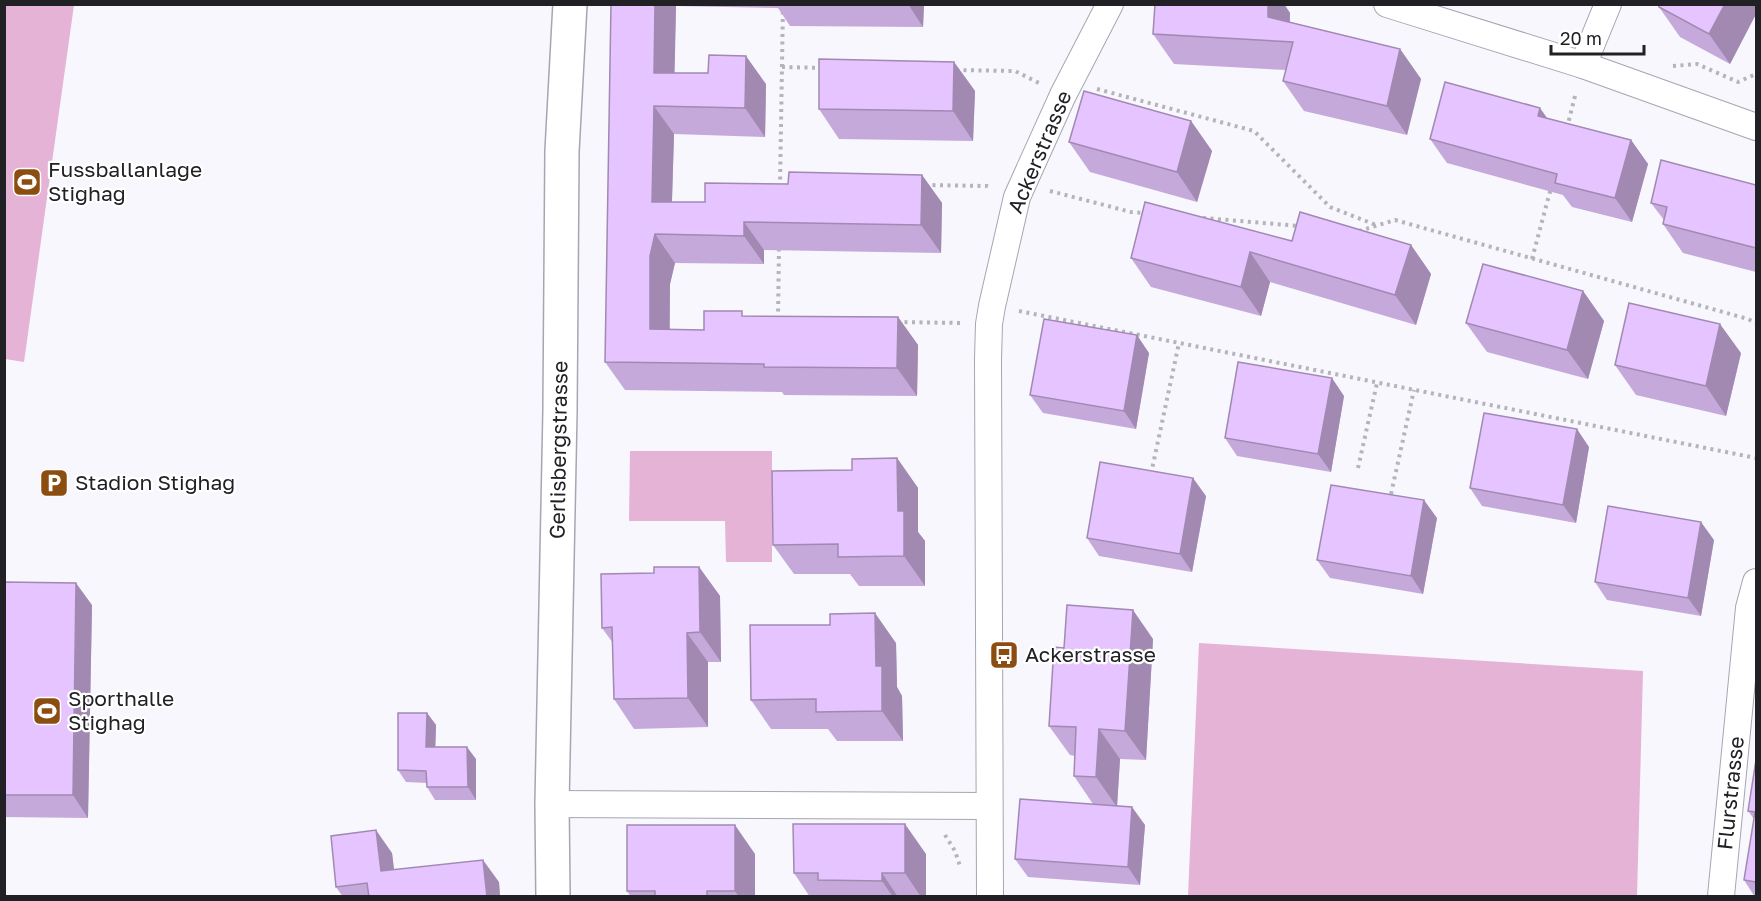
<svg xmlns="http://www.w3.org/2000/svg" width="1761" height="901" font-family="'Golos Text',sans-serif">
<rect width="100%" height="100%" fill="#f7f7fd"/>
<g fill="#e4b3d5">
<path d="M4,5h70l-50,357 -19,-3z"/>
<path d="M630,451h142v111h-46l-1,-41h-96z"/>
<path d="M1199,643l444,28 -6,225h-449z"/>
</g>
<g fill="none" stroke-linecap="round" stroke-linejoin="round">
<g stroke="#a6a6b3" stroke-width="28">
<g id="minor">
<path d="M1387,4l196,61 173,62"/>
<path d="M1583,65l25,-61"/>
<path d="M552,804l437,2"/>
<path d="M990,896l-2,-537 1,-35 3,-18 25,-109 46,-102 47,-91"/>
<path d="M1721,896l28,-288 7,-26"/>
</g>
</g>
<g stroke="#a6a6b3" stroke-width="36">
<path id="tertiary" d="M553,896l-1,-92 8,-393 2,-260 8,-147"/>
</g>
<g stroke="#b4b4ba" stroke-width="4" stroke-dasharray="3 4.5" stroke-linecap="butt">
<path d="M1673,66l24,-2 41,18 18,-8"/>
<path d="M782,67l41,1"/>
<path d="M956,70l59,1 24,12"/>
<path d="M1097,89l157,42 76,76 46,18"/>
<path d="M1567,128l9,-36"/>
<path d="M925,185l62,1 5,2"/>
<path d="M780,187l3,-183"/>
<path d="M1050,191l81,21 14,1"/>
<path d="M1203,218l97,8"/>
<path d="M1359,231l36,-11 353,99 8,4"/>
<path d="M1532,259l19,-71"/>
<path d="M1019,311l737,147"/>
<path d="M778,319l1,-74"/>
<path d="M897,322l64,1"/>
<path d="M1358,468l19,-85"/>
<path d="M1151,474l28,-131"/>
<path d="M1391,494l23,-104"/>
<path d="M945,835l10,16 5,15"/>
</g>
<use href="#minor" stroke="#fff" stroke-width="26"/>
<use href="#tertiary" stroke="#fff" stroke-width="33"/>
</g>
<g fill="#c6a9db">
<path d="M611,4h313l-1,23 -133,-1 -12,-18 -102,-2 -2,67 92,11 -1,53 -91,-3 -2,68h33l83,-18 134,-9 20,28 -1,50 -177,-3v14l-89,-1 -5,21v45l34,1 41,-14 153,1 20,28 -1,51 -133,-1 -2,-3 -157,-2 -20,-28z"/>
<path d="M1155,4h129l6,9v9l110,27 21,30 -14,56 -103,-24 -21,-30 3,-11 -112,-6 -21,-30z"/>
<path d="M1756,4v10l-26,50 -50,-27 -21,-30z"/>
<path d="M954,62l21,29 -2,50 -134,-2 -20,-30z"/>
<path d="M1548,118l83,22 17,24 -16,58 -60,-15 -9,-12 -116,-32 -17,-24z"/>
<path d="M1191,121l21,30 -15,51 -107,-30 -21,-30z"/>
<path d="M1756,185v87l-73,-19 -20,-29 1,-4 -13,-17z"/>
<path d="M1292,241l119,4 20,29 -15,51 -146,-43 -9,34 -110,-29 -20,-29z"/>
<path d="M1583,291l21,30 -16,58 -101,-27 -21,-29z"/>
<path d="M1149,353l-13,76 -93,-16 -13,-18z"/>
<path d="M1741,353l-15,63 -90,-21 -21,-30z"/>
<path d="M1344,396l-13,76 -94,-16 -12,-18z"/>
<path d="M1589,447l-13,76 -94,-17 -12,-18z"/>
<path d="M897,458l21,30v44l7,9v45h-66l-9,-12h-56l-21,-29 79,-75z"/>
<path d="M1206,496l-14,76 -93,-16 -12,-18z"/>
<path d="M1437,518l-14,76 -93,-16 -13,-18z"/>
<path d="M1714,540l-13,76 -94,-16 -12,-18z"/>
<path d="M699,567l21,29 1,66h-13v65l-74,2 -20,-30 -1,-56 -11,-15 52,-55z"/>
<path d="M4,582l88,23 -4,213 -84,-1z"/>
<path d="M1153,639l-7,121 -26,-1 -3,47 28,19 -5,60 -112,-8 -13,-18 78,-55 -19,-28 1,-20 -5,-1 -21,-29 15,-78z"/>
<path d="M896,643l1,44 5,9 1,45h-66l-9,-12h-57l-20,-29z"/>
<path d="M427,713l9,12 -1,22 41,12v41h-41l-8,-13v-4l-21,-1 -8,-12z"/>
<path d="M1756,760v137h-1l-11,-17 10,-61 -6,-8z"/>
<path d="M392,853l2,17 105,12 1,15h-157l-7,-10z"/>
<path d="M755,854v43h-124l-4,-6z"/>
<path d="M926,854v43h-116l-16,-24z"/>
</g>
<g fill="#a189b2">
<path d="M655,4h20l1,2 -2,95 -20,-28z"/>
<path d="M908,4h16l-1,23z"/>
<path d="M1268,4h16l6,9 -1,29 -21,-25z"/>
<path d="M1725,4h31v10l-26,50 -21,-30z"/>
<path d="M1400,49l21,30 -14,56 -20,-29z"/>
<path d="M746,56l20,28 -1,53 -20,-29z"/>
<path d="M954,62l21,29 -2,50 -20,-30z"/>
<path d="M654,106l20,28 -3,96 -19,-28z"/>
<path d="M1540,108l17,24 -19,-16z"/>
<path d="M1191,121l21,30 -15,51 -20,-30z"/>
<path d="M1631,140l17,24 -16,58 -17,-24z"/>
<path d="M922,175l20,28 -1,50 -20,-28z"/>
<path d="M744,222l20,28v14l-20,-28z"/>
<path d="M655,234l20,29 -5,21 -1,73 -19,-28v-73z"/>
<path d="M1411,245l20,29 -15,51 -21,-30z"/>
<path d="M1250,252l20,30 -9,34 -20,-29z"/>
<path d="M1583,291l21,30 -16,58 -21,-29z"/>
<path d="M898,317l20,28 -1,51 -20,-28z"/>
<path d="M1720,324l21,29 -15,63 -20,-30z"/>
<path d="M1137,335l12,18 -13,76 -12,-18z"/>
<path d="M1332,378l12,18 -13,76 -13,-18z"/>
<path d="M1577,429l12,18 -13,76 -13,-18z"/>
<path d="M897,458l21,30v44l7,9v45l-21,-30 -6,-45z"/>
<path d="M1193,478l13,18 -14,76 -12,-18z"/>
<path d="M1424,500l13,18 -14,76 -12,-18z"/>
<path d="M1701,522l13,18 -13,76 -13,-18z"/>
<path d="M699,567l21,29 1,66 -21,-30z"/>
<path d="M76,583l16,22 -4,213 -15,-23z"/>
<path d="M1133,610l20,29 -7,121 -21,-29z"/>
<path d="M875,613l21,30 1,44 5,9 1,45 -21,-30 -6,-45z"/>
<path d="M687,633l21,29v65l-20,-29z"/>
<path d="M427,713l9,12 -1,34 -9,-12z"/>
<path d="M1099,729l21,30 -3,48 -21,-30z"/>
<path d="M467,747l9,12v41l-8,-13z"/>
<path d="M1132,807l13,18 -5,60 -12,-18z"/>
<path d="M905,824l21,30v43h-5l-16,-24z"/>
<path d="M735,825l20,29v43h-16l-4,-6z"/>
<path d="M376,830l16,23 5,41 -16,-23z"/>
<path d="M483,860l16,22 1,15h-13z"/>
<path d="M882,873l16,24h-5l-11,-16z"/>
</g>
<g fill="#e6c4ff" stroke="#a189b2" stroke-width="1.5">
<path d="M611,4h44l-1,69h54l1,-18 37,1 -1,52 -91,-2 -2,96h53v-19l83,1 1,-12 133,3 -1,50 -177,-3v14l-89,-2 -5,22v73l54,1v-19h38v5l156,1 -1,51 -133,-1v-3l-159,-2z"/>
<path d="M1155,4h113v13l132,32 -13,57 -104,-25 10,-39 -140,-8z"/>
<path d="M1658,4h67l-16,30 -50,-27z"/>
<path d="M819,59l135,3 -1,49 -134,-2z"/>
<path d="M1445,82l95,26 -2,8 93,24 -16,58 -60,-15 2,-9 -127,-35z"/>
<path d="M1084,91l107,30 -14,51 -108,-30z"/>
<path d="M1661,160l95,25v63l-93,-24 4,-17 -16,-4z"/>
<path d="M1145,202l147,39 8,-29 111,33 -16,50 -145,-43 -9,35 -110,-29z"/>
<path d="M1483,264l100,27 -16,59 -101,-27z"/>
<path d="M1629,303l91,21 -14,62 -91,-21z"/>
<path d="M1044,319l93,16 -13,76 -94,-16z"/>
<path d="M1238,362l94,16 -14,76 -93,-16z"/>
<path d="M1484,413l93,16 -14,76 -93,-17z"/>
<path d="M897,458l1,53h6v45l-66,1v-13l-65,1 -1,-74 80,-1v-11z"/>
<path d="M1100,462l93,16 -13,76 -93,-16z"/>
<path d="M1331,485l93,15 -13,76 -94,-16z"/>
<path d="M1608,506l93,16 -13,76 -93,-16z"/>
<path d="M654,567h45l1,65 -13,1 1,65 -74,1 -2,-72 -10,1 -1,-54 53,-1z"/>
<path d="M4,582l72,1 -3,212h-69z"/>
<path d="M1067,605l66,5 -8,121 -26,-2 -3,48 -22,-1 2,-49 -27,-1 5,-79 10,1z"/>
<path d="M875,613l1,53h6v45l-66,1v-13l-65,1 -1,-75h80v-11z"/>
<path d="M398,713h29l-1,34h41l1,40h-41l-1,-16 -28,-1z"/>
<path d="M1756,760v122l-12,-2 11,-68 -7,-1z"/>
<path d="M1020,799l112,8 -4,60 -113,-8z"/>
<path d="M793,824h112v49h-23v8l-64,-1v-7h-24z"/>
<path d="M627,825h108v66h-28v6h-52v-6h-28z"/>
<path d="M376,830l5,41 102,-11 4,37h-118l-2,-14 -31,4 -5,-51z"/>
</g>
<defs>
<g id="stadium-square" transform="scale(1.5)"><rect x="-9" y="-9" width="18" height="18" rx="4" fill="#8b4d10" stroke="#fff"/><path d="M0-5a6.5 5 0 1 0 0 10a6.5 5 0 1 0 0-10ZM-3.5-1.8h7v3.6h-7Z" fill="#fff"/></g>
<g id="parking-square" transform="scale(1.5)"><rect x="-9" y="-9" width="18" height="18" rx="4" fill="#8b4d10" stroke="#fff"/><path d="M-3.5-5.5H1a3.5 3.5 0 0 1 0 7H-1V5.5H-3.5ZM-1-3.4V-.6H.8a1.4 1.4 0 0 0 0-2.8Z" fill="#fff"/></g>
<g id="bus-square" transform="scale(1.5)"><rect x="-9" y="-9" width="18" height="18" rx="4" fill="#8b4d10" stroke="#fff"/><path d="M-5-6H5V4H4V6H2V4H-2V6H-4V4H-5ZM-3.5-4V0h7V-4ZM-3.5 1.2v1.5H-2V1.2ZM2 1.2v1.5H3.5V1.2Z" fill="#fff"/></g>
</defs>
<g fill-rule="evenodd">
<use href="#stadium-square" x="27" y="182"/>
<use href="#parking-square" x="54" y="483"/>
<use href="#bus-square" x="1004" y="655"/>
<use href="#stadium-square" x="47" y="711"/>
</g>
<g text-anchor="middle" stroke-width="4.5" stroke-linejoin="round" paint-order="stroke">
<g font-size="21" fill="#202025" stroke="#fff">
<text transform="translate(1040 152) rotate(-67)" y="7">Ackerstrasse</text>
<text transform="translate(559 450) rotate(-89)" y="7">Gerlisbergstrasse</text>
<text transform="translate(1731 793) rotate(-84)" y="7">Flurstrasse</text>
</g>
<g font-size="21" fill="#202025" stroke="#fff" text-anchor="start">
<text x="48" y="177">Fussballanlage<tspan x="48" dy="24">Stighag</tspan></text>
<text x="75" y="490">Stadion Stighag</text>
<text x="1025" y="662">Ackerstrasse</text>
<text x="68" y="706">Sporthalle<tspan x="68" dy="24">Stighag</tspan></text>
</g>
</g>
<rect width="1761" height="901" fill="none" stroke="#202025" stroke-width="12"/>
<path d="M1551 45v9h93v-9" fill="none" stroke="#202025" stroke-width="3"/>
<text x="1560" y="45" font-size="18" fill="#202025" stroke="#ffffff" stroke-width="4.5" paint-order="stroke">20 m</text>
</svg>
